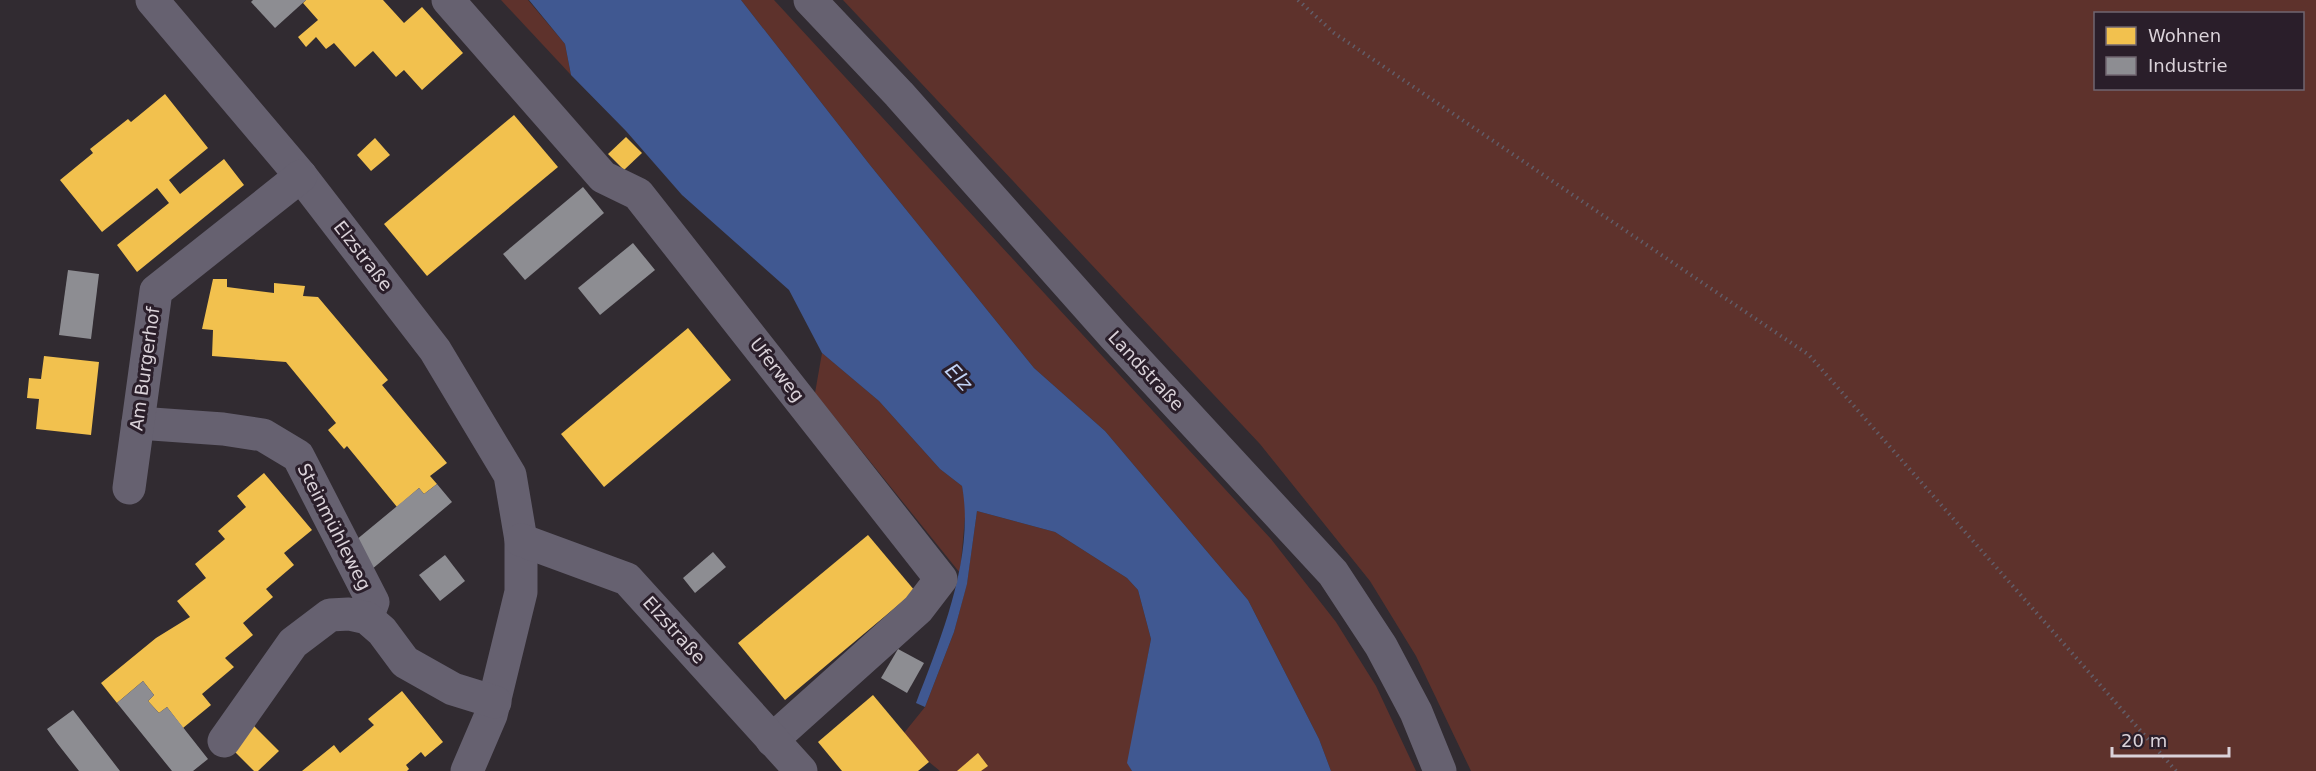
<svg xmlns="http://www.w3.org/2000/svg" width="2316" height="771" font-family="'DejaVu Sans',sans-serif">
<rect width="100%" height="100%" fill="#312b31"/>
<g fill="#5e322c" fill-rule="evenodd">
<path d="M501,0h27l37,44 6,31z"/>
<path d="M741,0h33l497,539 65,83 40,64 40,85h-85l-12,-32 -71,-139 -143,-169 -71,-63 -164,-203z"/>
<path d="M843,0h1473v771h-845l-55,-115 -46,-75 -110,-137zM2096,14h206v74h-206z"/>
<path d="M822,353l57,48 61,68 22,17 4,20 -6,67 -145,-180z"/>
<path d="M977,511l78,21 72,46 11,12 13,49 -23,124 4,8h-192l-11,-9 -25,-29 21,-26 29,-75 13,-49z"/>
</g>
<path fill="#405891" d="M529,0h212l129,165 164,203 71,63 143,169 71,139 12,32h-199l-5,-8 24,-124 -13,-49 -11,-12 -72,-46 -78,-21 -10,73 -13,48 -29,75 -9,-4c25,-65 59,-147 46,-217l-22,-17 -61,-68 -57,-48 -33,-63 -107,-95 -56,-64 -55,-56 -6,-31z"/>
<g fill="#f2c14e">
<path d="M306,0h77l21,23 18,-16 41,46 -41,37 -18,-20 -8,7 -23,-26 -18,16 -21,-24 -8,6 -10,-12 -10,10 -8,-10 20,-17 -15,-17z"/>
<path d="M165,94l43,54 -39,32 11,14 44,-35 20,26 -107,87 -20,-27 52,-42 -12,-15 -55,44 -42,-52 33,-27 -3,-4 38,-30 3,3z"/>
<path d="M514,115l44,52 -131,109 -43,-52z"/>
<path d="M626,137l16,16 -18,17 -16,-16z"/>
<path d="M375,138l15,17 -19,16 -14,-16z"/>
<path d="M213,279h14v8l47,6v-10l31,3 -2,10 15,1 70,83 -6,5 65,78 -17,13 7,8 -13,10 -5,-6 -22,19 -50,-61 -3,3 -16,-19 8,-7 -50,-61 -74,-6 1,-26 -11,-1z"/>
<path d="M688,328l43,52 -127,107 -43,-53z"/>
<path d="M44,356l55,6 -8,73 -55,-6 3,-30 -12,-1 2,-20 12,1z"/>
<path d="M264,473l48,57 -28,23 10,12 -28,24 7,8 -30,26 10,12 -28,23 9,9 -32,27 9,11 -28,23 -16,-21 -8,6 -11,-12 6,-6 -11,-14 -26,22 -16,-20 55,-45 34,-21 -13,-16 29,-23 -11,-14 30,-25 -7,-8 28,-24 -9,-11z"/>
<path d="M868,535l47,56 -130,109 -47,-57z"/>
<path d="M402,691l41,51 -18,15 -4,-5 -15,13 3,4 -2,2h-105l32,-26 6,8 34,-28 -6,-6z"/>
<path d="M873,695l56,67 -11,9h-76l-24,-29z"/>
<path d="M254,726l25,25 -21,20h-4l-22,-22z"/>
<path d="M978,753l10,13 -7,5h-24z"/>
</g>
<g fill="#8d8d92">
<path d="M253,0h53l-31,28 -24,-26z"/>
<path d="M583,187l21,26 -79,67 -22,-26z"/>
<path d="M633,243l22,27 -55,45 -22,-27z"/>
<path d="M68,270l31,4 -8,65 -32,-4z"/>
<path d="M437,484l15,18 -81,68 -21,-25 69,-57 5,6z"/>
<path d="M713,552l13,15 -31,26 -12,-15z"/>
<path d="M445,555l20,26 -25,20 -21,-26z"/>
<path d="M898,649l26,14 -17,30 -26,-15z"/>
<path d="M143,681l11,14 -6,6 11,12 8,-6 41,52 -15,12h-21l-55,-68z"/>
<path d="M73,710l10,13 37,48h-41l-22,-28 -10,-14z"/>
</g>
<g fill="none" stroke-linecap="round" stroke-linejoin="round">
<path stroke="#625d68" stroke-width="4" stroke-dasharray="1.5 4.5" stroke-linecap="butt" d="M1298,0l36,33 475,322 367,416"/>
<g stroke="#666170" stroke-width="33">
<path d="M152,0l149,176 134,174 75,125 11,65v52l-30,123 -24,56"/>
<path d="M448,0l155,177 35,17 303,385 -23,30 -146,131"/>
<path d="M810,0l89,94 215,242 219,237 48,73 35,66 24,59"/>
<path d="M138,423l85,6 40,6 35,21 75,146 -6,16"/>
<path d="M129,488l27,-197 145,-115"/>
<path d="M521,540l106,39 174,192"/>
<path d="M224,741l69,-98 37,-28 19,-1 18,4 15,13 23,31 48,27 42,13"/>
</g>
</g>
<g text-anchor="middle" stroke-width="6" stroke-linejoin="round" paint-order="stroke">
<g font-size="18" fill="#dad2d9" stroke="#2a1e2a">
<text transform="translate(363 256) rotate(52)" y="6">Elzstraße</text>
<text transform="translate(145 369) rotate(-82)" y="6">Am Burgerhof</text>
<text transform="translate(777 370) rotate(52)" y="6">Uferweg</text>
<text transform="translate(1146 371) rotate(47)" y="6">Landstraße</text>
<text transform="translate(334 527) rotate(63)" y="6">Steinmühleweg</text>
<text transform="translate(674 630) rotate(48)" y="6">Elzstraße</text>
</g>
<g font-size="20" font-style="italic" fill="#c2d4f8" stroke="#2a1e2a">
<text transform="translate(959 377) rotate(47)" y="7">Elz</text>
</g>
</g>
<rect x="2094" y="12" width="210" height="78" fill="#2a1e2a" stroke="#706670" stroke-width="1.5"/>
<rect x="2106" y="27" width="30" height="18" fill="#f2c14e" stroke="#706670" stroke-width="1.5"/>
<text x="2148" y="42" font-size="18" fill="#dad2d9">Wohnen</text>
<rect x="2106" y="57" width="30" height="18" fill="#8d8d92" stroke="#706670" stroke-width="1.5"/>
<text x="2148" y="72" font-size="18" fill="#dad2d9">Industrie</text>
<path d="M2112 747v9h117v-9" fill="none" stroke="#dad2d9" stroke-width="3"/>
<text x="2121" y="747" font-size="18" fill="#dad2d9" stroke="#2a1e2a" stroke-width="4.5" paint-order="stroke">20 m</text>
</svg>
